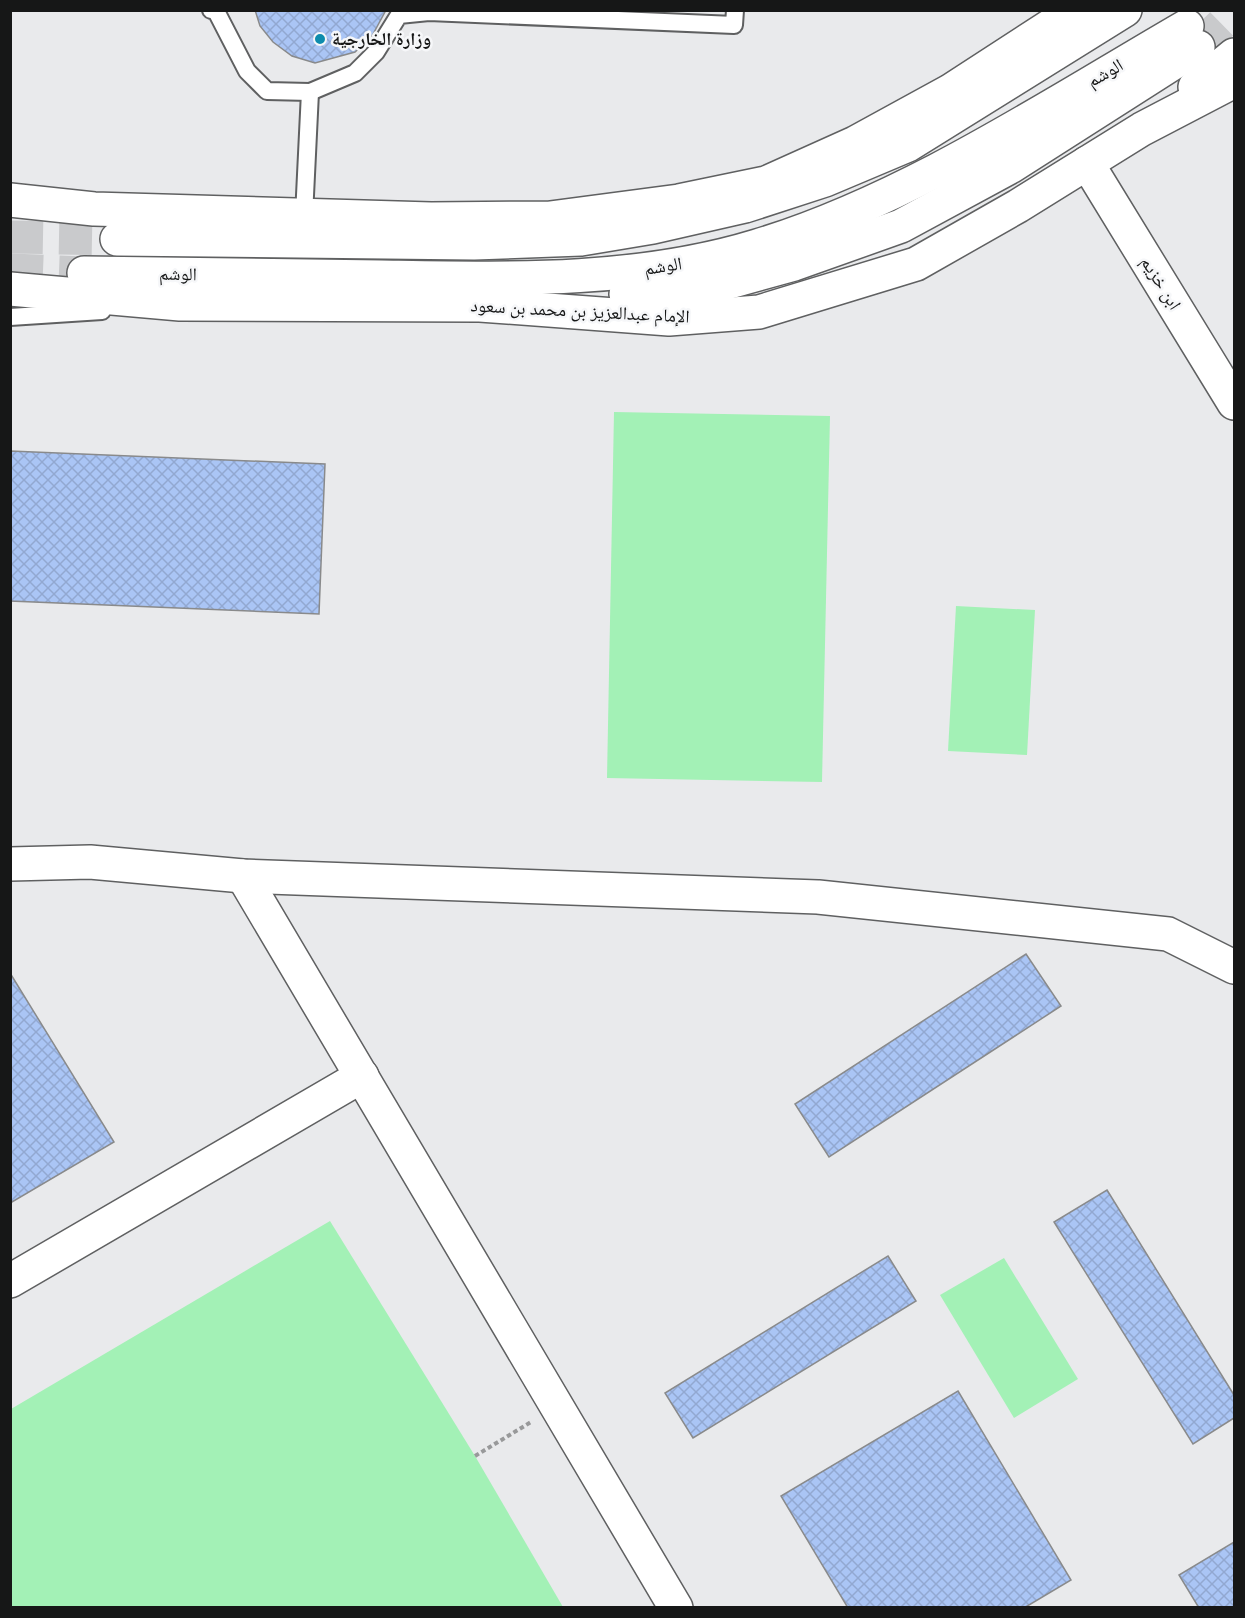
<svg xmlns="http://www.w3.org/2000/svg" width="1245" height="1618" font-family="'Roboto Serif','Noto Naskh Arabic',serif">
<defs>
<pattern id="building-cross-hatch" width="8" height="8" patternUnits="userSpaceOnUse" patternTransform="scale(1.5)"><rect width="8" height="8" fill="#aac5f5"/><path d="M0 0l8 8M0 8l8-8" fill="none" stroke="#92a8d1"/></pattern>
</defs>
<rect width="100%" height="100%" fill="#e9eaec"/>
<g fill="#a3f1b6">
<path d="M614,412l216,4 -8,366 -215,-4z"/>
<path d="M956,606l79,4 -8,145 -79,-4z"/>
<path d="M330,1221l145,235 88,151h-552v-198z"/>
<path d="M1004,1258l74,121 -64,39 -74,-123z"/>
</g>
<g fill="url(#building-cross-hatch)" stroke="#898a8b" stroke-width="1.5">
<path d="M255,10h131l-14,26 -17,16 -40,11 -23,-7 -19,-14 -13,-16z"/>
<path d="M10,451l315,13 -6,150 -309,-13z"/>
<path d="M1026,954l35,52 -232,151 -34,-53z"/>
<path d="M10,973l104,169 -102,60h-2z"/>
<path d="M1107,1190l127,205v23l-41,26 -139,-222z"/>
<path d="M888,1256l28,45 -223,137 -28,-45z"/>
<path d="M958,1391l113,189 -47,28h-176l-67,-112z"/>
<path d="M1234,1542v66h-35l-20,-33z"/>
</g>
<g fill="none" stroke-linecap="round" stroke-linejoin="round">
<g stroke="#c9cacc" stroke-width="33" stroke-dasharray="33 16" stroke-linecap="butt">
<path d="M1198,47l36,-35"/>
<path d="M10,237l107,2"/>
<path d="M10,270l74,3"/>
</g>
<g stroke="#5f6061" stroke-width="20">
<g id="lane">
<path d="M211,10l5,1 31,60 20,20 43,1 45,-19 21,-21 23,-37 30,-3 305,13 1,-15"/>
<path d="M304,216l6,-124"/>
<path d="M10,317l92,-6"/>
</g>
</g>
<g stroke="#5f6061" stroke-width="36">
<g id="street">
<path d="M1087,163l147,240"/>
<path d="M10,200l84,9 337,10 119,-1 129,-17 87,-18 89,-40 95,-52 125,-81"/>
<path d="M10,864l80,-2 153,14 575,21 350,37 66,33"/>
<path d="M243,876l433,732"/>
<path d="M10,1281l352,-205"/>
</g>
</g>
<g stroke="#5f6061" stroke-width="36">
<g id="primary">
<path d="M1195,87l39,-32"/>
<path d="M117,239l357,4 107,-4 72,-12 92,-21 80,-26 83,-35 217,-135"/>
<path d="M84,273c99,1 198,2 297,4 126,2 255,6 376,-31 150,-45 295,-142 430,-220"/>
<path d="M10,289l170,15 300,1 189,14 90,-7 157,-48 102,-58 124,-77 92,-48"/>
<path d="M626,294l85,-7 83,-23 107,-38 109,-59 188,-120"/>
</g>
</g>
<path stroke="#98999a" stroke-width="4" stroke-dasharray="4.5 3" stroke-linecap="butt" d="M475,1456l56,-34"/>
<use href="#lane" stroke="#fff" stroke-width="16"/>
<use href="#street" stroke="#fff" stroke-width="33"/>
<use href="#primary" stroke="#fff" stroke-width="33"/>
</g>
<circle fill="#0e8cad" stroke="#f6f7f9" stroke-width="2" cx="320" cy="39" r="6"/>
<g text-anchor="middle" stroke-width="5" stroke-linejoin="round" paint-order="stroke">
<g font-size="18" font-weight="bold" fill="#161717" stroke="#f6f7f9" text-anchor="start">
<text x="332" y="45">وزارة الخارجية</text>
</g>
<g font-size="18" fill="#161717" stroke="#f6f7f9">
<text transform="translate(1105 73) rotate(-30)" y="6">الوشم</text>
<text transform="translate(663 266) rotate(-9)" y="6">الوشم</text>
<text transform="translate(178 274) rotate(1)" y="6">الوشم</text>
<text transform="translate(1161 283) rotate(58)" y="6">ابن خزيم</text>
<text transform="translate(580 311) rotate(3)" y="6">الإمام عبدالعزيز بن محمد بن سعود</text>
</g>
</g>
<rect width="1245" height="1618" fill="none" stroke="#161717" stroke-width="24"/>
</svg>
